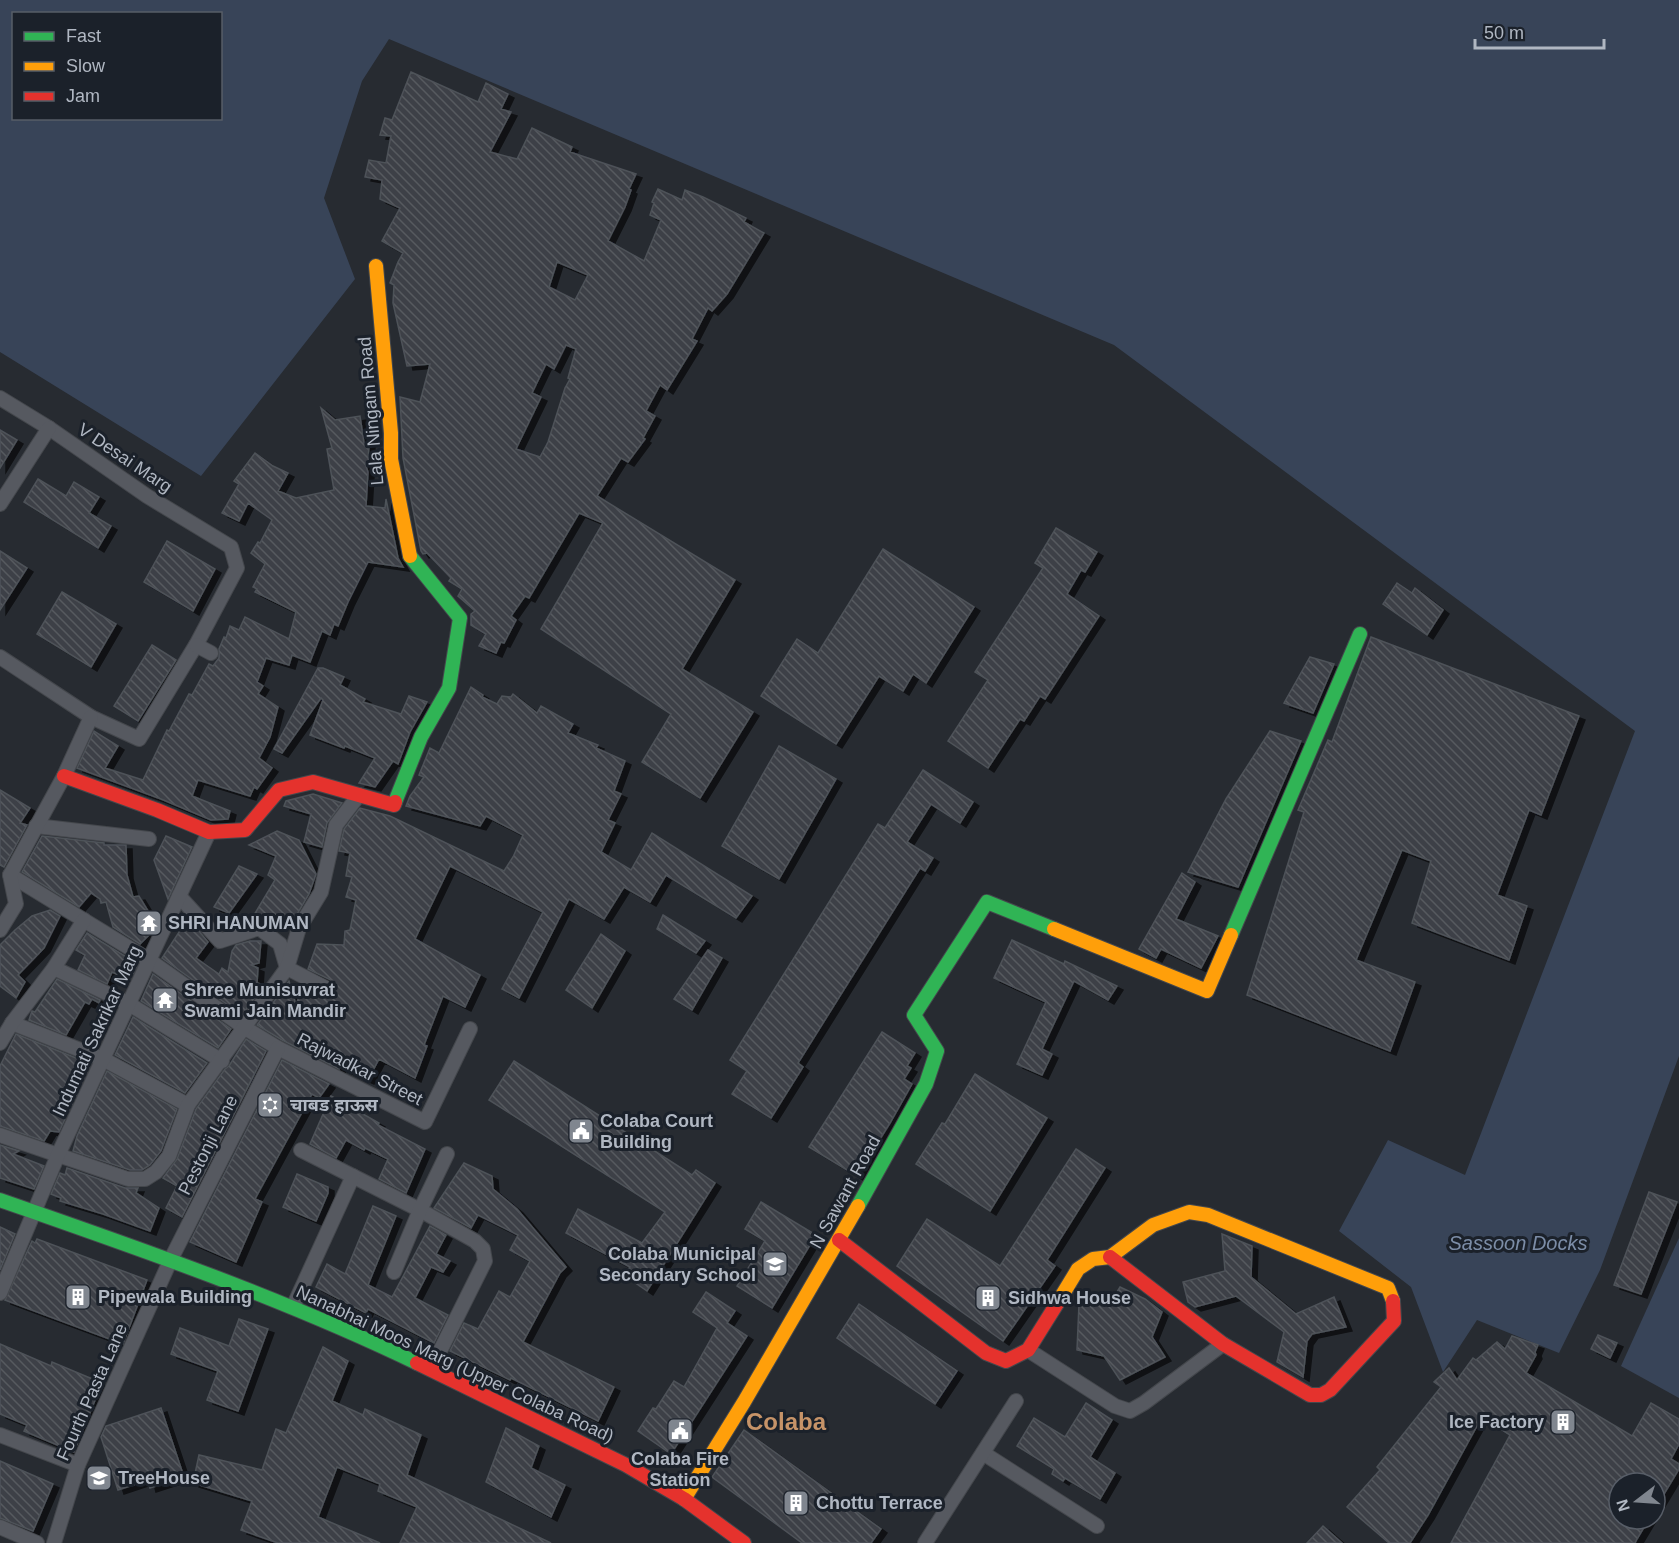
<svg xmlns="http://www.w3.org/2000/svg" width="1679" height="1543" font-family="Arial,'Noto Sans Devanagari',sans-serif">
<defs>
<pattern id="building-back-hatch" width="6" height="6" patternUnits="userSpaceOnUse" patternTransform="scale(1.5)"><rect width="6" height="6" fill="#3e4146"/><path d="M-1 5l2 2M0 0l6 6M5-1l2 2" fill="none" stroke="#575a5f"/></pattern>
<filter id="shadow"><feDropShadow dx="6" dy="4" stdDeviation="0" flood-color="#0009"/></filter>
</defs>
<rect width="100%" height="100%" fill="#272b31"/>
<g fill="#384458" fill-rule="evenodd">
<path d="M0,0h1679v1056l-79,214 -41,83 -82,-33 -34,52 -32,-85 -72,-56 49,-91 77,35 170,-444 -521,-386 -725,-306 -27,42 -38,117 31,81 -154,197 -201,-124zM14,14h206v104h-206z"/>
<path d="M1679,1238v160l-58,-32z"/>
</g>
<g fill="url(#building-back-hatch)" stroke="#4e5259" stroke-width="1.5" fill-rule="evenodd" filter="url(#shadow)">
<path d="M411,72l67,30 8,-19 22,11 -7,15 10,3 -21,40 27,7 15,-31 40,19 -2,5 66,22 -7,15 2,1 -6,17 -17,34 36,20 17,-41 -11,-5 4,-12 -2,-1 6,-13 24,11 3,-10 18,7 43,21 -2,4 20,11 -37,61 -15,17 -4,-3 -16,31 5,2 -30,49 -7,-5 -14,26 9,5 -12,22 2,1 -17,23 -7,-4 -24,38 138,84 -53,89 71,43 -53,86 -58,-36 29,-48 -130,-85 62,-106 -24,-10 -50,85 -4,-2 -14,20 5,4 -12,23 -3,-1 -5,11 -17,-7 7,-12 -15,-9v-11l4,-3 -17,-15 4,-7 -13,-8 2,-3 -24,-25 -4,1 -2,-3 -18,-93 -3,-61 20,5 10,-38 -23,2 -14,-63 1,-18 -4,-2 8,-21 5,-9 -21,-12 18,-33 -20,-9 2,-19 -17,-3 4,-17 17,3 5,-27 -11,-1 5,-17 7,2zM557,262l31,13 -13,25 -26,-13zM566,345l10,4 -8,29 2,1 -5,9 -17,54 -8,15 -24,-8 25,-52 -9,-4 14,-29 8,5z"/>
<path d="M321,408l14,12 25,-4 4,27h5l-1,20h-3l3,9 -2,34 19,2 1,-9 12,59 5,9 -35,-5 -20,40 -10,24 -4,-2 -4,11 -8,-4 -12,31 -18,-7 -3,10 -23,-7 -9,24 6,4 -5,8 20,13 -8,30 -11,21 13,10 -15,21 -3,-2 -4,9 -52,-16 -6,16 38,15 -2,8 -17,1 -50,-21 -84,-31 17,-37 24,15 -13,22 38,12 24,-50 2,1 20,-37 3,1 17,-31 4,2 6,-8v-9l5,-12 2,1 4,-12 9,4 6,-13 44,22 7,-27 -41,-20 2,-3 -4,-2 12,-23 -14,-11 7,-11 2,1 12,-23 -24,-17 -9,18 -17,-8 17,-29 -5,-3 21,-28 18,13 15,7 -10,18 18,7 38,-8 -7,-41 5,-1z"/>
<path d="M0,430l17,10 -17,28z"/>
<path d="M38,479l28,17 8,-14 25,15 -10,16 22,13 -13,22 -74,-46z"/>
<path d="M1056,528l41,24 -12,20 -4,-2 -14,24 32,22 -54,83 -5,-3 -16,25 -4,-2 -32,49 -40,-27 40,-61 -13,-8 68,-104 -8,-5z"/>
<path d="M167,541l48,28 -22,42 -49,-29z"/>
<path d="M883,549l91,58 -48,76 -13,-9 -10,17 -24,-15 -43,68 -75,-48 36,-57 21,14z"/>
<path d="M0,551l27,17 -27,42z"/>
<path d="M1397,583l15,10 3,-5 28,22 -16,25 -44,-31z"/>
<path d="M62,592l54,32 -25,43 -54,-33z"/>
<path d="M1371,637l208,79 -38,99 -12,-5 -32,85 30,11 -18,54 -97,-37 19,-62 -29,-11 -46,110 59,22 -25,69 -143,-56 57,-183 -6,-2 30,-70 4,2z"/>
<path d="M152,645l24,15 -38,61 -24,-15z"/>
<path d="M1310,657l24,7 -21,49 -29,-10z"/>
<path d="M318,668h5l21,9 -4,8 25,14 -2,3 38,12 8,-18 18,6 -17,30 -12,32 -5,-3 -18,26 -16,-4 16,-25 -30,-12 -1,2 -34,-13 13,-35 -2,-2 -39,55 -8,-4z"/>
<path d="M471,687l12,8 -1,2 15,7 5,-8 9,1 2,-3 24,19 4,-7 32,18 -5,9 30,12 -2,3 29,13 -11,30 7,3 -13,26 7,3 -14,29 30,18 21,-37 100,63 -16,22 -70,-43 -16,27 -26,-15 -20,32 -35,-20 -50,99 -17,-9 41,-77 -93,-46 -35,73 65,36 -15,32 -22,-11 -19,49 3,1 -12,32 -36,-19 -11,21 -28,-13 -1,2 -57,-29 -25,-15 32,-44 7,24 7,-19 23,11 8,-5 1,-5 -4,-7 -23,-11 9,-25 27,1 1,-14 5,-1 6,-30 -10,-3 6,-20 -6,-1 4,-23 -11,-2 5,-22 16,-21 30,8 114,55 9,-14 10,-22 -37,-19 -6,10 -74,-20 4,-10 14,-19 -5,-2 11,-27 9,5z"/>
<path d="M1270,731l31,10 -63,146 -50,-15 38,-73z"/>
<path d="M779,746l57,33 -57,100 -57,-33z"/>
<path d="M923,770l50,32 -13,21 -29,-19 -24,38 26,16 -8,13 -5,-3 -122,195 5,4 -32,51 -39,-24 15,-23 -17,-11 148,-236 7,4z"/>
<path d="M0,790l30,18 -10,15 7,2 -23,42 -4,-2z"/>
<path d="M313,794l29,9 -15,20 -5,24 -18,-5 7,-28 -27,-8 2,-5z"/>
<path d="M277,831l22,9 17,34 -7,20 -17,29 -38,-8 21,-35 -7,-5 8,-19 -27,-11z"/>
<path d="M42,836l62,7v2h22l1,30 6,22 6,-1 17,28 -3,7 -13,13 -27,-17 -7,-25 -5,1 -1,-4 -9,-6 -12,14 -57,-35z"/>
<path d="M166,836l26,11 -24,52 -14,-39z"/>
<path d="M239,866l18,8 -28,39 -15,-6z"/>
<path d="M1182,873l13,9 -19,37 42,17 -17,32 -40,-19 -5,9 -17,-9z"/>
<path d="M50,910l10,6 -16,32 -26,27 7,7 -9,16 -16,-12v-41l15,-15 17,-14z"/>
<path d="M663,915l42,26 -9,12 -39,-24z"/>
<path d="M183,926l15,4 10,12 -12,16 23,16 3,-6 6,4 4,-21 4,-6 14,-4h11l-2,22 -8,2 7,3 -1,15 7,2 -22,30 -80,-57z"/>
<path d="M87,933l51,31 -8,16 -18,-8 -5,12 -29,-14 7,-15 -9,-5z"/>
<path d="M601,934l24,17 -33,57 -26,-18z"/>
<path d="M1012,940l52,24 1,-3 52,25 -9,14 -34,-19 -32,68 10,5 -10,21 -25,-11 29,-62 -52,-24z"/>
<path d="M708,950l14,8 -30,52 -18,-11z"/>
<path d="M153,974l78,55 -13,19 -77,-47z"/>
<path d="M57,979l43,21 -1,3 -7,-4 -3,5 -4,-2 -19,33 -37,-15 3,-9 3,1z"/>
<path d="M133,1017l74,46 -22,30 -70,-38z"/>
<path d="M882,1032l33,21 -8,13 4,2 -7,11 8,5 -22,39 -33,53 -48,-29z"/>
<path d="M16,1034l75,30 -32,68 -9,-1 -6,10 -44,-15v-60z"/>
<path d="M246,1039l20,12 -84,166 -16,-9 11,-22 -14,-8 14,-19 19,-50 29,-40 4,-3z"/>
<path d="M282,1060l47,24 -10,14 -7,-4 -57,105 7,3 -26,60 -46,-20z"/>
<path d="M514,1061l178,114 4,-5 19,13 -68,108 -23,-16 6,-8 -64,-34 12,-24 64,34 23,-31 -176,-112z"/>
<path d="M107,1071l70,38 -16,42 -11,14 -8,5h-12l-57,-19 4,-15z"/>
<path d="M975,1074l72,44 -57,93 -74,-47 26,-41 3,1z"/>
<path d="M331,1096l48,27 -1,2 47,24 -19,44 -27,-14 9,-20 -23,-11 -1,2 -18,-10 -10,18 -26,-14z"/>
<path d="M0,1145l19,6 -6,3 31,12 -10,23 -34,-11z"/>
<path d="M1076,1149l29,19 -58,92 8,6 -52,75 -106,-75 30,-47 73,47z"/>
<path d="M464,1163l28,13 1,13 24,20 49,58 -6,6 -37,69 91,45 -16,34 -87,-43 -1,2 -60,-29 14,-28 14,6 21,-38 11,6 20,-36 -20,-11 8,-15 -40,-20 -7,13 -37,-20z"/>
<path d="M67,1168l58,20h13l-2,5 23,15 -9,23 -47,-17 -43,-13 1,-3 -10,-4 9,-21 5,2z"/>
<path d="M297,1174l31,13v6l-12,28 -33,-14z"/>
<path d="M1649,1192l28,10 -36,92 -27,-9z"/>
<path d="M761,1202l55,33 -44,73 -35,-22 28,-45 -20,-12z"/>
<path d="M373,1206l23,10 -28,69 24,12 38,-71 16,9 -10,19 14,7 -7,11 -12,-5 -16,31 33,17 -14,28 -66,-34 -2,4 -50,-26 11,-23 18,10z"/>
<path d="M0,1227l15,7 -15,36z"/>
<path d="M1222,1234l30,12 -1,31 45,37 38,-17 12,30 -34,7 -5,7 -4,36 -26,-15 7,-30 -48,-36 -41,11 -7,-5 -5,-20 42,-11z"/>
<path d="M37,1239l110,41 -24,64 -118,-44 27,-59 3,2z"/>
<path d="M1120,1287l25,12 17,13 -10,25 13,20 -45,23 -16,-24 -27,-6 2,-46 32,-2z"/>
<path d="M706,1292l29,19 -8,12 20,13 -76,118 -33,-23 15,-23 3,1 18,-28 10,6 33,-59 -24,-16z"/>
<path d="M859,1304l98,67 -22,33 -98,-66z"/>
<path d="M239,1319l29,10 -30,82 -31,-11 11,-29 -47,-17 9,-26 49,18z"/>
<path d="M1598,1335l19,8 -7,15 -19,-9z"/>
<path d="M1512,1336l26,9 -3,7 1,3 -10,18 106,63 19,-33 28,16v25l-8,15 8,5v5l-24,40v-26h-36v36h30l-12,20 -2,4h-184l59,-108 -28,-18 -54,98 -18,28h-21l-42,-36 33,-37 -3,-3 64,-80 -7,-5 15,-14 8,12 16,-22 3,2 21,-18 8,7z"/>
<path d="M0,1344l51,22 1,-4 50,21 -28,69 -50,-21 3,-6 -27,-11z"/>
<path d="M323,1347l25,14 -16,40 31,14 2,-6 56,26 -14,40 144,68h-151l17,-36 -39,-16 2,-7 -43,-17 -19,50 62,26h-102l-37,-13 11,-29 -59,-18 6,-28 63,15 14,-41 10,4z"/>
<path d="M1086,1403l26,17 -22,37 25,16 -15,26 -35,-21 -2,3 -11,-7 2,-5 -37,-23 17,-28 31,19z"/>
<path d="M161,1408l23,69 -34,11 -2,-8 -30,10 -17,-53 5,-11z"/>
<path d="M506,1428l33,18 -8,22 34,17 -14,32 -65,-35z"/>
<path d="M744,1430l137,99 -10,14h-69l-90,-66z"/>
<path d="M0,1461l53,23 -20,47 -33,-13z"/>
<path d="M1323,1526l19,17h-35z"/>
</g>
<g fill="none" stroke-linecap="round" stroke-linejoin="round">
<g stroke="#44474c" stroke-width="16">
<g id="street">
<path d="M0,398l49,30 98,68 84,51 6,21 -41,77 -57,94 -48,-22 -91,-60"/>
<path d="M0,504l49,-76"/>
<path d="M196,645l15,8"/>
<path d="M36,826l113,13"/>
<path d="M10,875l139,85 96,68 33,20 147,74 45,-93"/>
<path d="M179,896l41,45 39,-13 21,16 7,24 39,20"/>
<path d="M0,930l16,-26 -6,-29 54,-99 27,-59"/>
<path d="M54,968l75,36 93,57"/>
<path d="M12,1023l91,36 85,46"/>
<path d="M0,1043l12,-20 42,-55 30,-48"/>
<path d="M0,1135l128,44h17l11,-7 13,-16 19,-51 99,-137 12,-40 22,-36 15,-67 23,-30"/>
<path d="M301,1150l119,60 55,31 8,8 2,12 -54,108"/>
<path d="M394,1272l26,-62 27,-56"/>
<path d="M0,1293l58,-138 151,-323"/>
<path d="M293,1307l60,-131"/>
<path d="M1028,1350l87,56 15,5 14,-8 79,-59"/>
<path d="M0,1435l78,30"/>
<path d="M983,1453l114,73"/>
<path d="M0,1527l37,16"/>
<path d="M54,1543l24,-78 93,-206 107,-211"/>
<path d="M925,1543l91,-142"/>
</g>
</g>
<g stroke="#44474c" stroke-width="16">
<g id="fast">
<path d="M395,802l26,-65 28,-49 11,-70 -50,-62"/>
<path d="M1231,935l129,-301"/>
<path d="M0,1200c141,49 282,98 417,163"/>
<path d="M858,1206l68,-122 11,-33 -23,-36 73,-113 67,27"/>
</g>
</g>
<g stroke="#44474c" stroke-width="16">
<g id="slow">
<path d="M376,266l15,167v26l19,97"/>
<path d="M1054,929l153,62 24,-56"/>
<path d="M1058,1302l20,-33 15,-10 17,-2 43,-32 36,-13 19,3 180,73 5,13"/>
<path d="M684,1499l60,-97 114,-196"/>
</g>
</g>
<g stroke="#44474c" stroke-width="16">
<g id="jam">
<path d="M64,776l93,34 52,22 36,-2 34,-40 34,-8 81,23 1,-3"/>
<path d="M839,1240l147,113 20,8 22,-11 30,-48"/>
<path d="M1110,1257l113,87 87,51h11l9,-5 64,-69 -1,-20"/>
<path d="M417,1363l209,102 58,34 60,44"/>
</g>
</g>
<use href="#street" stroke="#565960" stroke-width="14"/>
<use href="#fast" stroke="#30b455" stroke-width="14"/>
<use href="#slow" stroke="#ff9f0a" stroke-width="14"/>
<use href="#jam" stroke="#e5322d" stroke-width="14"/>
</g>
<defs>
<g id="temple-square" transform="scale(1.35)"><rect x="-9" y="-9" width="18" height="18" rx="4" fill="#80868f" stroke="#1b212a"/><path d="M0-6L5-2H3V0L6.5 2.5H4V6H1.5V3h-3V6H-4V2.5H-6.5L-3 0V-2H-5Z" fill="#fff"/></g>
<g id="synagogue-square" transform="scale(1.35)"><rect x="-9" y="-9" width="18" height="18" rx="4" fill="#80868f" stroke="#1b212a"/><path d="M0-6.5L5.6 3.2H-5.6ZM0 6.5L5.6-3.2H-5.6Z" fill="#fff"/></g>
<g id="civic-square" transform="scale(1.35)"><rect x="-9" y="-9" width="18" height="18" rx="4" fill="#80868f" stroke="#1b212a"/><path d="M-.6-6.5H3V-4.5H.6V-3L4-1V1h2V6H-6V1h2V-1L-.6-3ZM-1.2 2.5V6h2.4V2.5Z" fill="#fff"/></g>
<g id="school-square" transform="scale(1.35)"><rect x="-9" y="-9" width="18" height="18" rx="4" fill="#80868f" stroke="#1b212a"/><path d="M0-5L7-2L0 1L-7-2ZM-4 1L0 2.5L4 1V4Q0 6-4 4Z" fill="#fff"/></g>
<g id="building-square" transform="scale(1.35)"><rect x="-9" y="-9" width="18" height="18" rx="4" fill="#80868f" stroke="#1b212a"/><path d="M-4-6H4V6H1V3H-1V6H-4ZM-2.5-4.3h1.7v1.8h-1.7ZM.8-4.3h1.7v1.8H.8ZM-2.5-1h1.7V.8h-1.7ZM.8-1h1.7V.8H.8Z" fill="#fff"/></g>
</defs>
<g fill-rule="evenodd">
<use href="#temple-square" x="149" y="923"/>
<use href="#temple-square" x="165" y="1000"/>
<use href="#synagogue-square" x="270" y="1105"/>
<use href="#civic-square" x="581" y="1131"/>
<use href="#school-square" x="775" y="1264"/>
<use href="#building-square" x="78" y="1297"/>
<use href="#building-square" x="988" y="1298"/>
<use href="#building-square" x="1563" y="1422"/>
<use href="#civic-square" x="680" y="1431"/>
<use href="#school-square" x="99" y="1478"/>
<use href="#building-square" x="796" y="1503"/>
</g>
<g text-anchor="middle" stroke-width="6" stroke-linejoin="round" paint-order="stroke">
<g font-size="18" fill="#b0b7c2" stroke="#1b212a">
<text transform="translate(371 411) rotate(-95)" y="6">Lala Ningam Road</text>
<text transform="translate(125 458) rotate(34)" y="6">V Desai Marg</text>
<text transform="translate(97 1031) rotate(-65)" y="6">Indumati Sakrikar Marg</text>
<text transform="translate(360 1069) rotate(27)" y="6">Rajwadkar Street</text>
<text transform="translate(208 1145) rotate(-63)" y="6">Pestonji Lane</text>
<text transform="translate(845 1192) rotate(-61)" y="6">N Sawant Road</text>
<text transform="translate(455 1364) rotate(25)" y="6">Nanabhai Moos Marg (Upper Colaba Road)</text>
<text transform="translate(92 1392) rotate(-66)" y="6">Fourth Pasta Lane</text>
</g>
<g font-size="18" font-weight="bold" fill="#b0b7c2" stroke="#1b212a" text-anchor="start">
<text x="168" y="929">SHRI HANUMAN</text>
<text x="184" y="996">Shree Munisuvrat<tspan x="184" dy="21">Swami Jain Mandir</tspan></text>
<text x="290" y="1111">चाबड हाऊस</text>
<text x="600" y="1127">Colaba Court<tspan x="600" dy="21">Building</tspan></text>
<text x="756" y="1260" text-anchor="end">Colaba Municipal<tspan x="756" dy="21">Secondary School</tspan></text>
<text x="98" y="1303">Pipewala Building</text>
<text x="1008" y="1304">Sidhwa House</text>
<text x="1544" y="1428" text-anchor="end">Ice Factory</text>
<text x="680" y="1465" text-anchor="middle">Colaba Fire<tspan x="680" dy="21">Station</tspan></text>
<text x="118" y="1484">TreeHouse</text>
<text x="816" y="1509">Chottu Terrace</text>
</g>
<g font-size="20" font-style="italic" fill="#7c8da7" stroke="#1b212a">
<text x="1518" y="1250">Sassoon Docks</text>
</g>
<g font-size="24" font-weight="bold" fill="#c69368" stroke="#1b212a">
<text x="786" y="1430">Colaba</text>
</g>
</g>
<rect x="12" y="12" width="210" height="108" fill="#1b212a" stroke="#575d67" stroke-width="1.5"/>
<rect x="24" y="32" width="30" height="9" fill="#30b455" stroke="#575d67" stroke-width="1.5"/>
<text x="66" y="42" font-size="18" fill="#b0b7c2">Fast</text>
<rect x="24" y="62" width="30" height="9" fill="#ff9f0a" stroke="#575d67" stroke-width="1.5"/>
<text x="66" y="72" font-size="18" fill="#b0b7c2">Slow</text>
<rect x="24" y="92" width="30" height="9" fill="#e5322d" stroke="#575d67" stroke-width="1.5"/>
<text x="66" y="102" font-size="18" fill="#b0b7c2">Jam</text>
<g transform="translate(1637 1501) rotate(253)"><circle r="28" fill="#1b212a" stroke="#575d67" stroke-width="1.5"/>
<path d="M0-4.5L10 22L0 15L-10 22Z" fill="#80868f"/>
<text y="-9" font-size="16" font-weight="bold" text-anchor="middle" fill="#b0b7c2">N</text>
</g>
<path d="M1475 39v9h129v-9" fill="none" stroke="#b0b7c2" stroke-width="3"/>
<text x="1484" y="39" font-size="18" fill="#b0b7c2" stroke="#1b212a" stroke-width="4.5" paint-order="stroke">50 m</text>
</svg>
